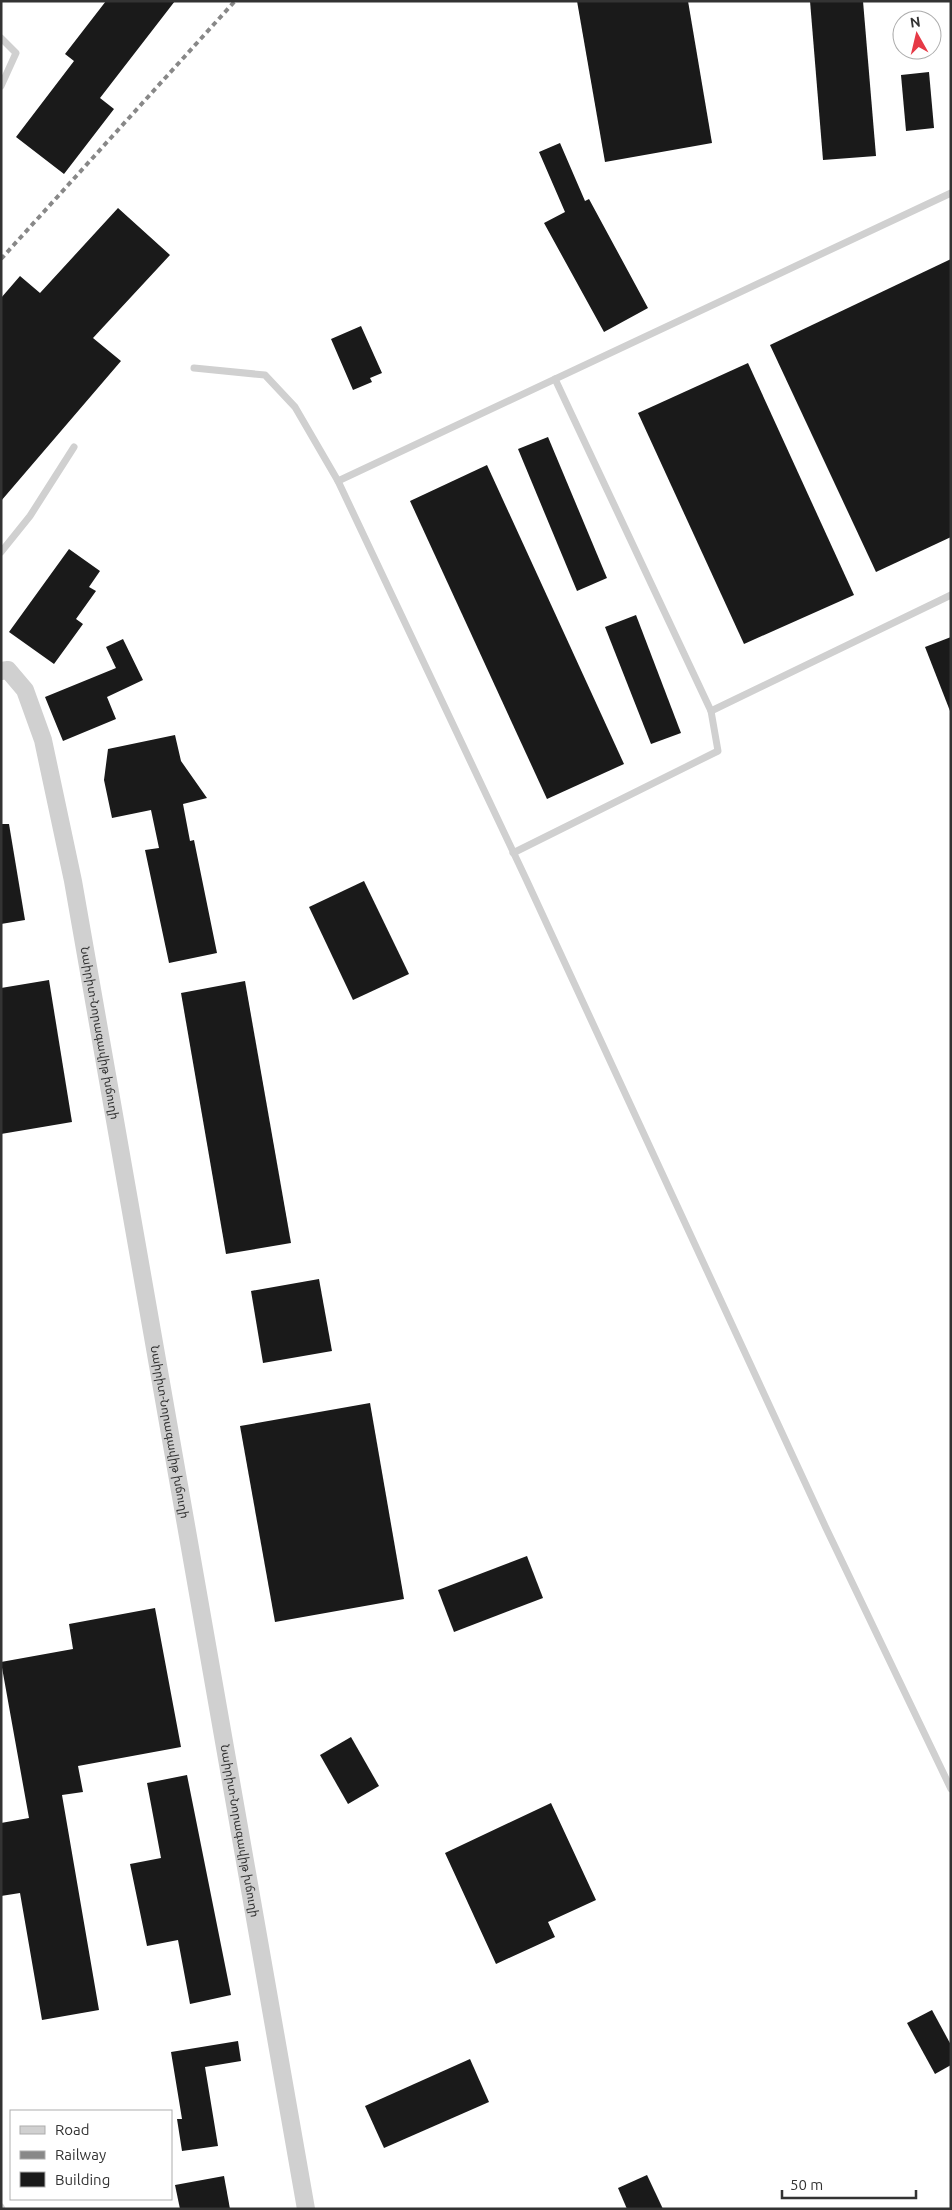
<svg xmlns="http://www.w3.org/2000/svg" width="952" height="2210" font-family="Ubuntu,'Noto Sans Armenian',sans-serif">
<rect width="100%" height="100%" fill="#fff"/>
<g fill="#1a1a1a">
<path d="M106,1h69l-75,97 14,11 -50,65 -48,-37 58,-76 -9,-7z"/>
<path d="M577,1h111l24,142 -107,19z"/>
<path d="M810,1h53l13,155 -53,4z"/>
<path d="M929,72l5,56 -28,3 -5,-56z"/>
<path d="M560,143l25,58 4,-2 59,109 -44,24 -60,-109 21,-11 -26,-60z"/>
<path d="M118,208l52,47 -77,83 28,23 -120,140v-203l19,-22 20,17z"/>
<path d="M951,259v278l-75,35 -106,-227z"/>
<path d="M361,326l21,47 -12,5 2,4 -19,8 -22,-51z"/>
<path d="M748,363l106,232 -110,49 -106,-231z"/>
<path d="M548,437l59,141 -30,13 -59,-142z"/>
<path d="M487,465l137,299 -77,35 -137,-298z"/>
<path d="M69,549l31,22 -11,16 7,4 -20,28 7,5 -29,40 -45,-32z"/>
<path d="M636,615l45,118 -30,11 -46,-117z"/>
<path d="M951,637v73l-1,1 -25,-64z"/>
<path d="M123,639l20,41 -36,17 9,22 -53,22 -18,-44 71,-29 -10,-21z"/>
<path d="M175,735l6,26 26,37 -24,6 7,37 4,-1 23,113 -48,10 -24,-113 14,-2 -8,-38 -39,8 -8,-38 4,-31z"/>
<path d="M1,824h8l16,96 -24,4z"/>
<path d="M364,881l45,93 -56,26 -44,-93z"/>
<path d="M49,980l23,142 -71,12v-146z"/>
<path d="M245,981l46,262 -65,11 -45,-261z"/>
<path d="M319,1279l13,72 -69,12 -12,-72z"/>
<path d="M370,1403l34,196 -129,23 -35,-196z"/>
<path d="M527,1556l16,42 -89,34 -16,-42z"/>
<path d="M155,1608l26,139 -103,19 5,26 -21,3 37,215 -57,10 -22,-127 -19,3v-73l28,-5 -28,-156 72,-13 -4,-25z"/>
<path d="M351,1737l28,49 -31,18 -28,-49z"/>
<path d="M187,1775l44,220 -41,9 -12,-64 -31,6 -17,-82 31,-6 -14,-75z"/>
<path d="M551,1803l45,97 -48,22 7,15 -59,27 -51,-111z"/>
<path d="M932,2010l19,35v20l-16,9 -28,-51z"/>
<path d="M238,2041l3,20 -36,6 13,79 -36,5 -5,-32h5l-11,-67z"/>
<path d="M470,2059l19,43 -105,46 -19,-42z"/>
<path d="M647,2175l16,34h-36l-9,-21z"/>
<path d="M224,2176l6,33h-50l-5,-24z"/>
</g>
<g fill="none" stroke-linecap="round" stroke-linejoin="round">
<g stroke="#d0d0d0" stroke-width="7">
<path d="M1,38l15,15 -15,33"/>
<path d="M194,368l71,7 30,32 43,74 188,398 300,649 125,261"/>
<path d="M338,481l613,-288"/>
<path d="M1,552l29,-36 44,-69"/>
<path d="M711,711l240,-116"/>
<path d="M513,853l205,-102 -7,-40 -156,-332"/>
<path d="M1,2207l1,2"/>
</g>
<path stroke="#d0d0d0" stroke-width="18" id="s1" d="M1,671l7,-1 17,20 18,50 30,141 233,1328"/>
<path stroke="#888" stroke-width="4" stroke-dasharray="5 4" stroke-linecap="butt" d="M1,259l234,-258"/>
</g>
<g text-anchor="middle" stroke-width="5" stroke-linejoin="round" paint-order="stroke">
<g font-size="12" fill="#333" stroke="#fff">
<text dy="4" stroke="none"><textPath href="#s1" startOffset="385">Նաիրիտ-Նորագավիթ խճուղի</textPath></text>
<text dy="4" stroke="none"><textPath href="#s1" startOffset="790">Նաիրիտ-Նորագավիթ խճուղի</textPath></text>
<text dy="4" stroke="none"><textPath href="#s1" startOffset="1195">Նաիրիտ-Նորագավիթ խճուղի</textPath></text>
</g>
</g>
<rect width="952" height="2210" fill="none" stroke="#333333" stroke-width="5"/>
<rect x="10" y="2110" width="162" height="90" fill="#ffffff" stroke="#adadad"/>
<rect x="20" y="2126" width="25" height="8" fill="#d0d0d0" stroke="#adadad"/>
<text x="55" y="2135" font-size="15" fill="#333333">Road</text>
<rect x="20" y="2151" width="25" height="8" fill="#888888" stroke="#adadad"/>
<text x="55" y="2160" font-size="15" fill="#333333">Railway</text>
<rect x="20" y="2172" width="25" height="15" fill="#1a1a1a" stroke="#adadad"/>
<text x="55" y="2185" font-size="15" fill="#333333">Building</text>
<g transform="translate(917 35) rotate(352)"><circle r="24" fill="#ffffff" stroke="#adadad"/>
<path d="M0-4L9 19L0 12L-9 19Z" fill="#e63946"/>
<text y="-8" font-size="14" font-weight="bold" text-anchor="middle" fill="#333333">N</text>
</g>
<path d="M782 2190v8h134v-8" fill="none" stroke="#333333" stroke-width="2.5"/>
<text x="790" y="2190" font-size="15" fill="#333333" stroke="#ffffff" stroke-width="4" paint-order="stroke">50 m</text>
</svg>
